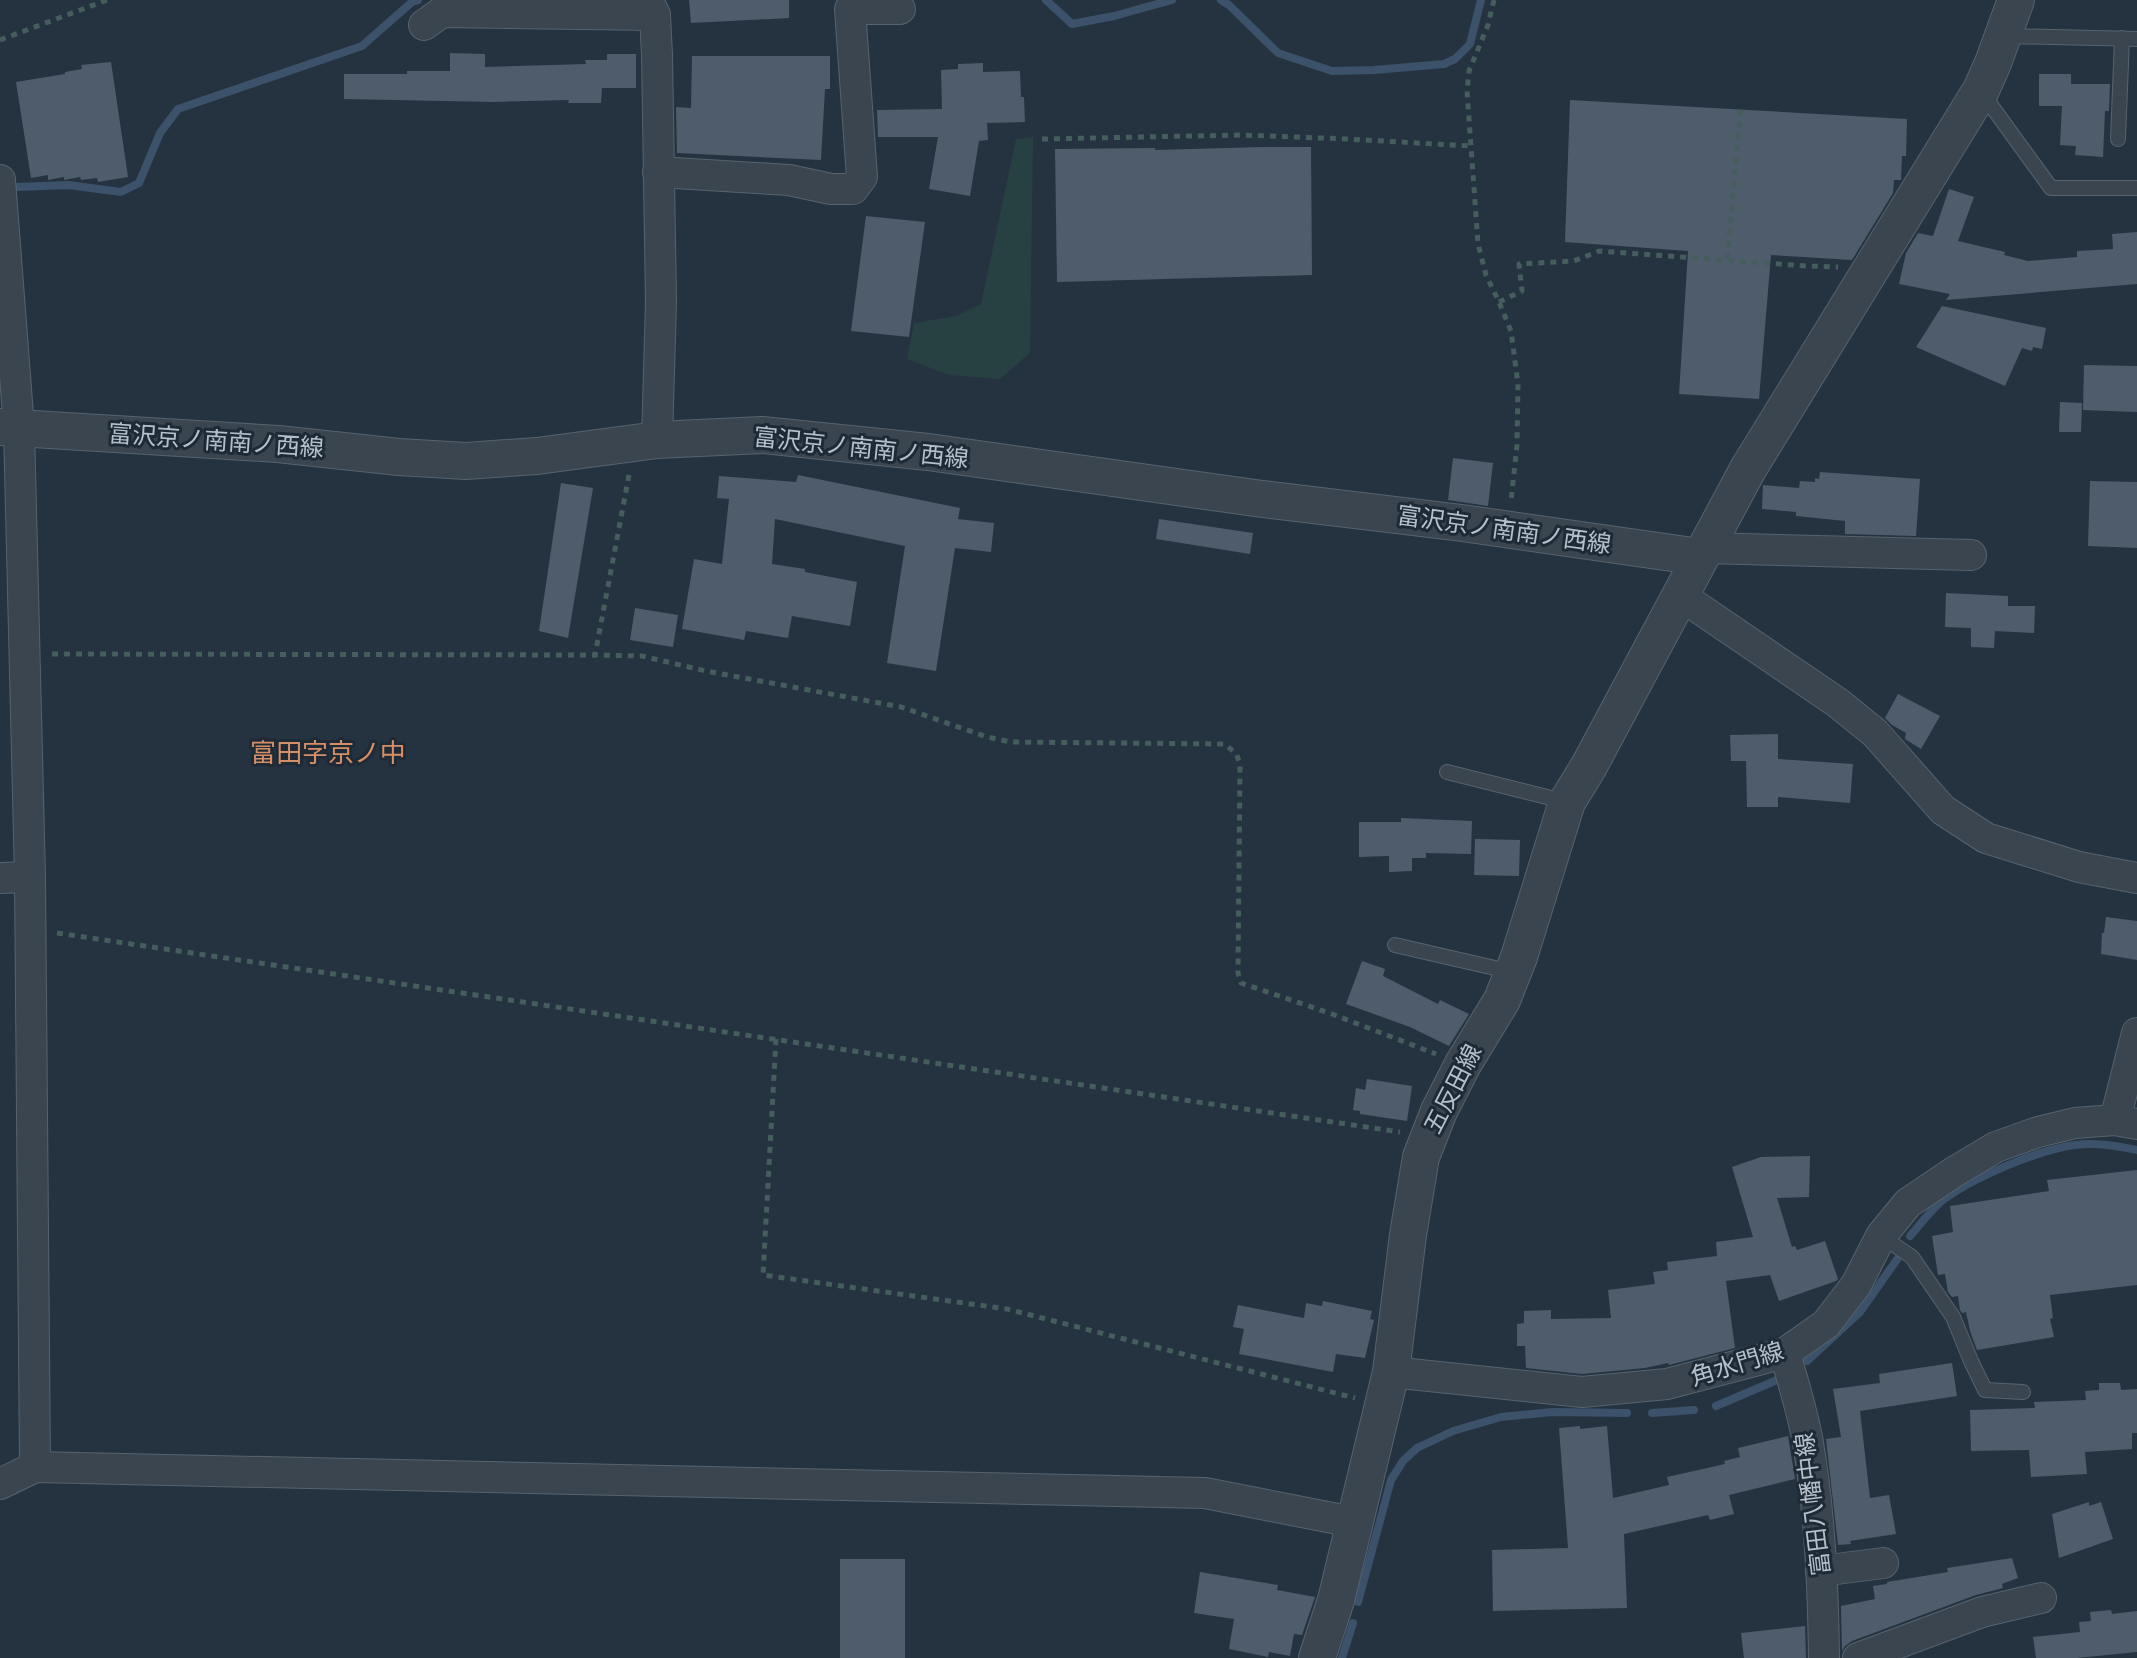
<svg xmlns="http://www.w3.org/2000/svg" width="2137" height="1658" font-family="'Sofia Sans Condensed','Noto Sans JP',sans-serif">
<rect width="100%" height="100%" fill="#253341"/>
<path fill="#274042" d="M1033,137l-3,216 -30,26 -51,-4 -42,-16 7,-36 42,-7 25,-12 35,-165z"/>
<g fill="none" stroke-linecap="round" stroke-linejoin="round">
<g stroke="#3b526a" stroke-width="8">
<path d="M1046,0l26,24 42,-8 58,-16"/>
<path d="M1221,0l8,5 49,48 54,18 42,-1 70,-6 11,-5 15,-15 11,-44"/>
<path d="M18,187l50,-2 53,7 18,-9 21,-50 18,-24 184,-63 50,-44 6,-2"/>
<path d="M1910,1236c11,-12 21,-27 34,-37 31,-22 93,-49 131,-54 20,-3 42,1 62,5"/>
<path d="M1807,1361l53,-49 38,-54"/>
<path d="M1716,1406l61,-26"/>
<path d="M1652,1413l42,-3"/>
<path d="M1358,1602l33,-122 12,-19 14,-13 36,-17 48,-14 52,-5 74,1"/>
<path d="M1342,1658l11,-35"/>
</g>
</g>
<g fill="#4e5c6c">
<path d="M689,0h100v18l-98,5z"/>
<path d="M450,53l35,1v13l101,-3 -1,-4h22v-6h29v34h-34l-1,15h-33l1,-3 -76,2 -149,-3v-25h63v-3h43z"/>
<path d="M692,56h138v33h-5l-4,71 -144,-7 -1,-46 15,1z"/>
<path d="M111,62l17,115 -30,5 -1,-4 -16,2 -1,-3 -16,3v-3l-16,3v-5l-17,3 -15,-96 49,-8v-2l17,-3 -1,-4z"/>
<path d="M983,63v9l37,-1 1,26h3l1,25 -38,1 1,17 -9,1 -9,55 -41,-7 9,-52h-60l-1,-27 65,-1 -1,-39 17,-1v-5z"/>
<path d="M2039,74h32v10h39l-1,27h-4l-2,46 -28,-2 1,-9 -16,-1 2,-39h-23z"/>
<path d="M1570,100l337,19 -1,37h-4l-1,24h-7l-1,13 -41,67 -81,-5 -12,144 -80,-5 9,-143 -123,-9z"/>
<path d="M1262,147h49l1,128 -255,7 -2,-133 100,-1v2z"/>
<path d="M1949,189l25,8 -16,44 47,11 -1,3 24,6 49,-4v-6l36,-2 -1,-15 25,-2v52l-191,16 4,-6 -51,-10 7,-31 12,-20 15,3z"/>
<path d="M866,216l59,6 -16,115 -58,-6z"/>
<path d="M1942,306l104,22 -4,21 -9,-2 -1,4 -10,-3 -17,38 -89,-39z"/>
<path d="M2084,365l53,1v46l-54,-2z"/>
<path d="M2060,402l22,1 -1,29h-22z"/>
<path d="M1453,458l40,5 -5,43 -40,-6z"/>
<path d="M1820,472l100,7 -4,57 -71,-2v-13l-49,-5v-4l-34,-3 1,-24 36,3 1,-7 15,1v-4l4,1z"/>
<path d="M798,475l162,33 -2,11 36,4 -3,29 -36,-4 -19,123 -49,-8 18,-117 -130,-27 -3,45 33,5v3l52,10 -7,44 -58,-10 -4,22 -42,-7 -2,9 -62,-11 12,-70 28,5 7,-65 -12,-1 2,-22 77,6z"/>
<path d="M2090,481l47,1v66l-49,-2z"/>
<path d="M561,483l32,5 -25,150 -29,-7z"/>
<path d="M1159,519l94,14 -3,21 -94,-15z"/>
<path d="M1946,593l62,3v10h27l-1,27 -39,-2 -1,17 -23,-1v-19l-26,-1z"/>
<path d="M635,608l43,7 -5,32 -43,-7z"/>
<path d="M1898,694l42,22 -19,33 -16,-10 1,-6 -14,-8 -7,-7z"/>
<path d="M1778,734v25l75,5 -3,39 -72,-6v10h-31l-1,-46h-15l-1,-26z"/>
<path d="M1401,818l71,3 -1,33 -45,-1v5h-14v13l-23,1v-16l-30,1v-35h42z"/>
<path d="M1475,839l45,1 -1,36 -45,-1z"/>
<path d="M2106,917l31,4v39l-36,-6 1,-21h2z"/>
<path d="M1362,961l23,8 -2,7 55,28 2,-4 29,14 -20,32 -39,-19 -64,-23z"/>
<path d="M1367,1079l45,7 -5,35 -47,-7v-3l-7,-1 3,-22 9,2z"/>
<path d="M1810,1156l-1,41 -32,1 15,49 3,-1 2,4 28,-9 13,38 -2,2 -57,20 -9,-26 -44,6 9,67 -66,17 -1,-2 -23,5 -63,6 -56,-6 -1,-22h-8v-22l7,-1v-12l27,-1v9l60,-1 -3,-28 47,-6 -2,-12 15,-2 -1,-8 50,-6 -1,-14 37,-5 -21,-70 29,-10z"/>
<path d="M2137,1170v115l-87,10 3,23 -3,1 4,18 -77,13 -7,-19 -4,-19 -4,1 -2,-3 -2,-14 -6,1 -4,-5 -3,-18 -7,1 -6,-39 21,-4 -3,-26 99,-15 -2,-11z"/>
<path d="M1323,1301l49,10 -2,8 4,1 -9,38 -29,-4 -3,18 -94,-18 5,-25 -11,-2 5,-22 66,13 2,-15 16,3z"/>
<path d="M1952,1363l5,33 -97,15 10,87 19,-3 7,39 -46,7 1,3 -13,1 -12,-106 15,-2 -8,-48 47,-6 -1,-9z"/>
<path d="M2099,1383h21l1,7 16,-1v44h-5v16l-47,3 2,22 -56,3 -2,-27 -58,1 -1,-41 65,-2 -1,-6 52,-2 -1,-9 14,-1z"/>
<path d="M1580,1426v3l27,-3 6,72 56,-13 -2,-8 58,-13 -1,-3 16,-4 -2,-9 50,-12 7,43 -66,16 5,19 -24,6 -2,-5 -84,19 3,74 -134,3 -1,-61 76,-2 -9,-120z"/>
<path d="M2089,1502v4l12,-4 12,37 -54,19 -7,-44z"/>
<path d="M2012,1558l6,20 -16,6 1,4 -27,7 -124,46 -7,5 -3,5 -1,-45 34,-7 -2,-13 14,-2v-2l61,-10 -1,-4z"/>
<rect x="840" y="1559" width="65" height="99"/>
<path d="M1200,1572l78,13 -1,5 38,7 -13,38 -8,-1 -4,22 -21,-4 -1,5 -39,-8 5,-30 -40,-6z"/>
<path d="M2111,1610l1,4 25,-3v41l-60,6h-41l-3,-21 47,-5 -1,-10 12,-1 -1,-9z"/>
<path d="M1805,1626l1,32h-62l-3,-25z"/>
</g>
<g fill="none" stroke-linecap="round" stroke-linejoin="round">
<g stroke="#57636e" stroke-width="16">
<g id="service">
<path d="M2005,36l132,3"/>
<path d="M1982,93l69,95h86"/>
<path d="M2118,139l4,-101"/>
<path d="M1447,772l120,30"/>
<path d="M1395,945l117,27"/>
<path d="M1881,1236l31,21 41,60 18,44 14,29 38,2"/>
</g>
</g>
<g stroke="#57636e" stroke-width="32">
<g id="minor">
<path d="M648,0l7,15 2,40 4,247 -4,138"/>
<path d="M424,25l18,-13 213,3"/>
<path d="M658,172l131,8 42,9h22l9,-12 -12,-168h50"/>
<path d="M0,180l19,248 11,449 5,590"/>
<path d="M1705,548l266,7"/>
<path d="M1681,596l157,107 37,30 68,77 43,28 93,29 58,11"/>
<path d="M0,878l30,-1"/>
<path d="M2115,1120l22,-87"/>
<path d="M1785,1353c8,30 18,60 23,90 12,71 15,143 16,215"/>
<path d="M1391,1372l191,20 85,-8 118,-31 41,-29 30,-39 25,-49 27,-33 46,-31 42,-25 42,-15 37,-9 40,-3 22,4"/>
<path d="M0,1484l35,-17 1170,26 148,29"/>
<path d="M1821,1571l62,-8"/>
<path d="M1858,1658l124,-46 59,-14"/>
</g>
</g>
<g stroke="#57636e" stroke-width="38">
<g id="tertiary">
<path d="M0,427l278,17 121,13 67,4 71,-5 120,-16 105,-5 166,17 327,46 207,25 238,34"/>
<path d="M1317,1658l19,-58 55,-228 17,-137 13,-78 18,-46 24,-47 39,-64 17,-43 48,-155 22,-36 159,-297 233,-379 12,-27 23,-63"/>
</g>
</g>
<g stroke="#465d5e" stroke-width="5" stroke-dasharray="6 6" stroke-linecap="butt">
<path d="M1494,0l-6,25 -19,46 -2,20 11,153 8,31 13,27 12,29 7,53 -1,61 -6,56"/>
<path d="M0,40l107,-40"/>
<path d="M1042,139l200,-4 105,4 123,7"/>
<path d="M1727,259l14,-152"/>
<path d="M1499,302l23,-11 -3,-27 55,-3 25,-10 207,15 32,1"/>
<path d="M629,475l-34,180 47,1 64,15 195,36 86,30 24,5 213,2 12,9 4,11 -2,209 3,10 91,31 104,40"/>
<path d="M52,654l543,1"/>
<path d="M57,933l1343,199"/>
<path d="M776,1039l-13,236 244,34 348,89"/>
</g>
<use href="#service" stroke="#3a4550" stroke-width="14"/>
<use href="#minor" stroke="#3a4550" stroke-width="30"/>
<use href="#tertiary" stroke="#3a4550" stroke-width="36"/>
</g>
<g text-anchor="middle" stroke-width="6" stroke-linejoin="round" paint-order="stroke">
<g font-size="24" fill="#b6c0cb" stroke="#1e2a36">
<text transform="translate(216 441) rotate(4)" y="8">富沢京ノ南南ノ西線</text>
<text transform="translate(861 448) rotate(6)" y="8">富沢京ノ南南ノ西線</text>
<text transform="translate(1504 530) rotate(8)" y="8">富沢京ノ南南ノ西線</text>
<text transform="translate(1453 1089) rotate(-63)" y="8">五反田線</text>
<text transform="translate(1737 1364) rotate(-17)" y="8">角水門線</text>
<text transform="translate(1813 1504) rotate(-97)" y="8">富田八幡中線</text>
</g>
<g font-size="26" fill="#d68e66" stroke="#1e2a36">
<text x="328" y="762">富田字京ノ中</text>
</g>
</g>
</svg>
